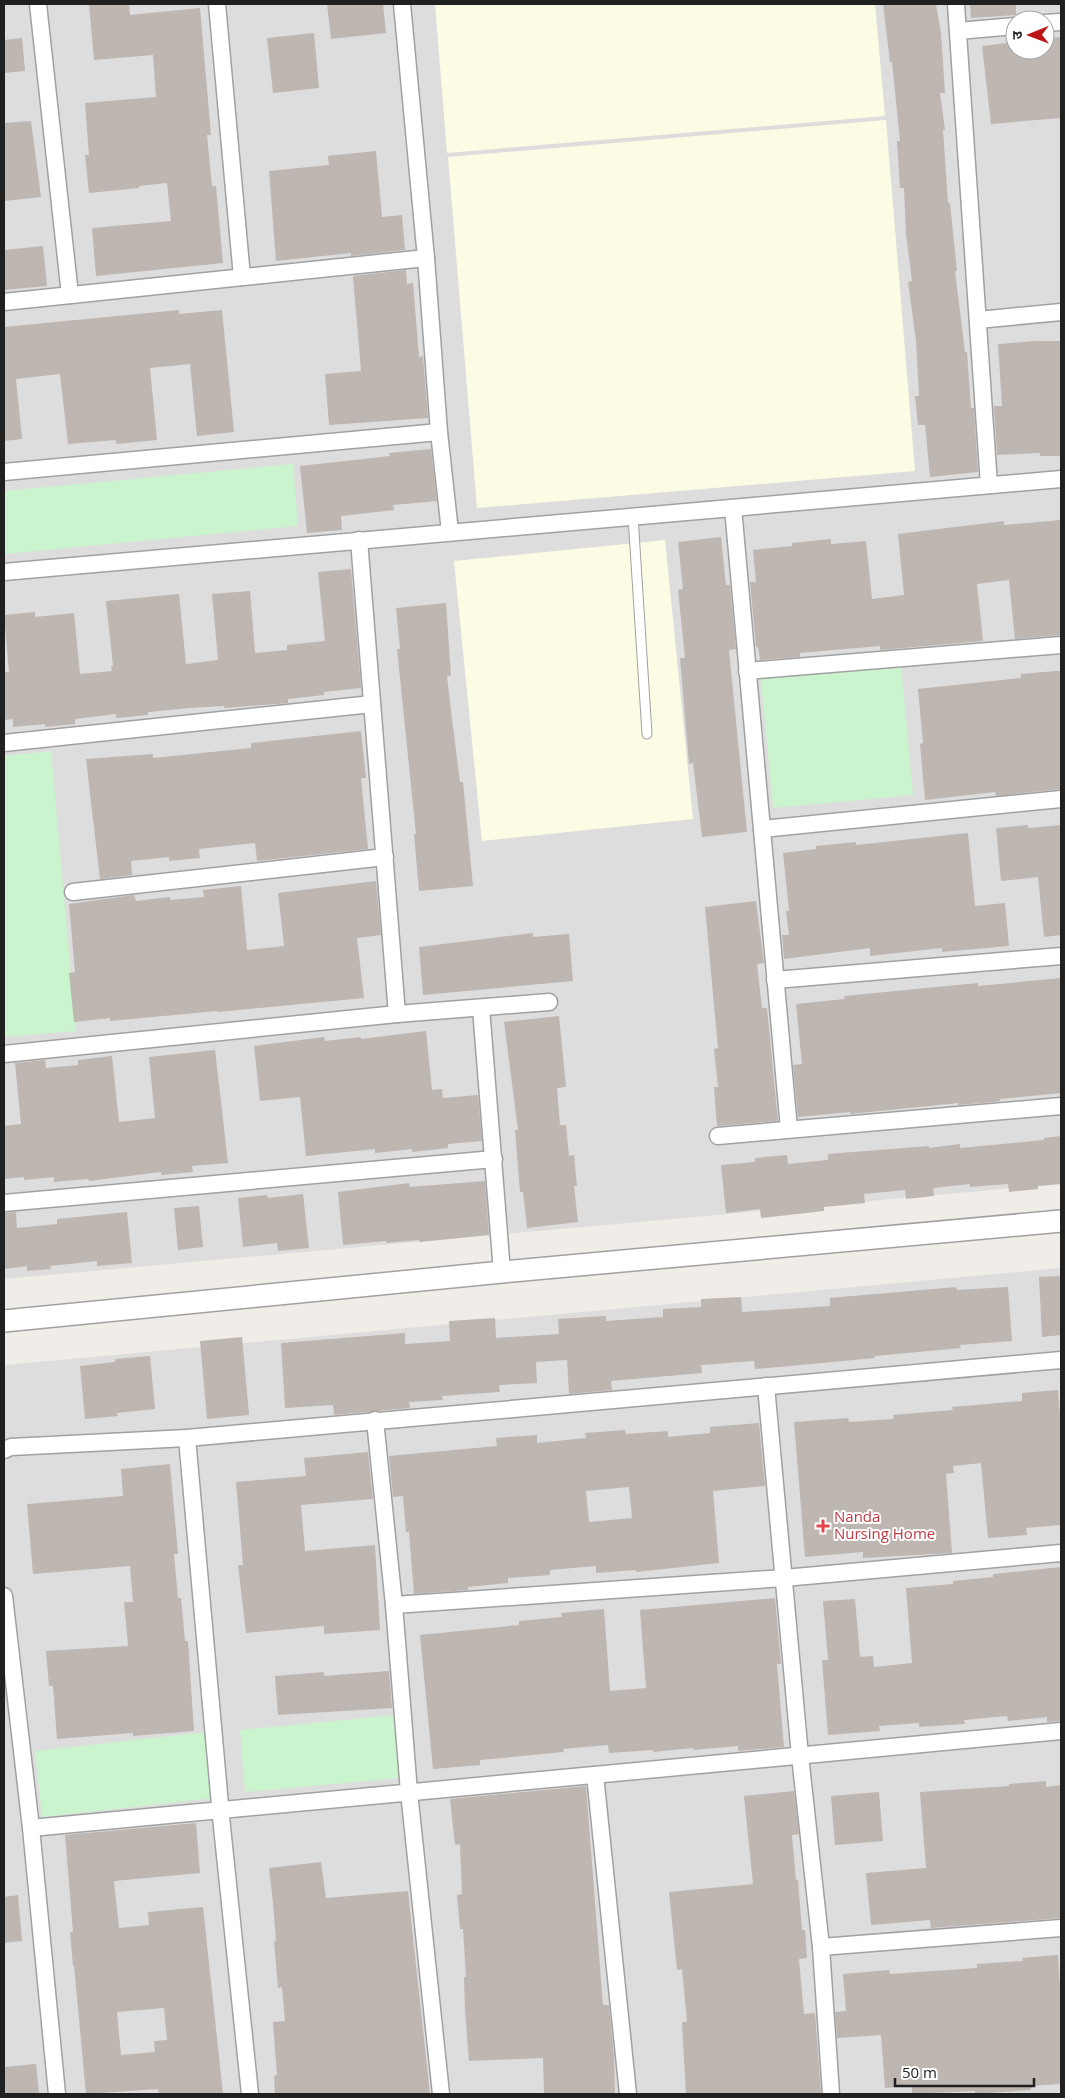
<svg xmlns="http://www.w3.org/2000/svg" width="1065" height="2098" font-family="'Open Sans','Noto Sans Devanagari',sans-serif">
<rect width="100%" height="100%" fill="#f0ede8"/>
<g fill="#dedddd" fill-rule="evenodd">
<path d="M4,4h1057v1180l-1057,95zM1015,20h30v30h-30z"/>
<path d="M1061,1268v826h-1057l1,-729z"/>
</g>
<g fill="#fcfce4">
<path d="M435,4h440l10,112 -438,37z"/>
<path d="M886,120l29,351 -438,37 -29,-351z"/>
<path d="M665,540l28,279 -211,22 -28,-280z"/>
</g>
<g fill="#caf4cd">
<path d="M293,464l5,62 -294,28v-63z"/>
<path d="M901,666l12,129 -140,13 -12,-129z"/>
<path d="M51,751l25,280 -72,6v-281z"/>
<path d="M395,1715l5,63 -155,14 -5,-62z"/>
<path d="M206,1732l8,66 -172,19 -7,-66z"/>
</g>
<g fill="#bdb6b1" fill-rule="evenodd">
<path d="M89,4h40l1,11 70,-7 11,127h-4l5,51h4l7,77 -127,13 -4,-48 79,-7 -4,-38 -28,3v2l-50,5 -4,-38h4l-4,-52 71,-6 -3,-42 -59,5z"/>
<path d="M327,4h56l3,29 -55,6z"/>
<path d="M883,4h53l5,29 4,60h-5l5,37h-2l5,73h2l7,68h-2l10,81h2l4,56h3l4,64 -48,5 -5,-52h-7l-3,-29h4l-3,-55 -8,-59 4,-1 -6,-47 -2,-46h-4l-3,-47h3l-8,-79h-2z"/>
<path d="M970,4h46v11l-45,3z"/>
<path d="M314,33l5,55 -46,5 -6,-55z"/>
<path d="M1061,37v81l-70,6 -9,-78 33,-4v8h30v-11z"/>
<path d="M22,38l3,33 -21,2v-33z"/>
<path d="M31,121l10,76 -37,4v-78z"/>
<path d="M376,151l6,66 20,-2 3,35 -54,6v-3l-75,8 -7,-90 60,-6 -1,-9z"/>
<path d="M43,246l4,40 -43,4v-40z"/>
<path d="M406,270l1,14 6,-1 6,74 4,-1 5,62 -99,7 -4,-51 36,-3 -8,-95z"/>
<path d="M179,310v4l43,-4 12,122 -37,4 -7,-72 -40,4 7,72 -41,4v-4l-48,4 -8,-70 -44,5 6,60 -18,2v-114z"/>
<path d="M1036,341h25v115h-21v-3l-43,2 -3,-49h8l-4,-62z"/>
<path d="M431,449l6,52 -44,4 1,5 -53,6 1,14 -35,3 -7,-67 90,-10 -1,-3z"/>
<path d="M1061,520v115l-46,4 -6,-59 -32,4 6,57 -103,9v-4l-80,7v4l-40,3 -2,-13h-2l-6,-65h6l-3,-32 39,-4v-3l39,-4v5l35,-3 6,58 32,-4 -6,-61 106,-13v4z"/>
<path d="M721,537l5,48h4l6,64 -7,1 18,182 -45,5 -9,-74 -4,1 -9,-106h5l-7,-68 5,-1 -5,-47z"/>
<path d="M351,569l10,119 -37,4v3l-36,4v4l-64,5v-2l-34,2 -42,4v3l-32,3v-4l-41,5v5l-30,3v-3l-32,3v-8l-9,1v-48h5l-5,-57 31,-3v5l39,-4 6,61 32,-3 -1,-5h2l-7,-65 73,-7 7,70 32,-4 -6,-66 38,-3 5,62 32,-3v-5l38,-4 -7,-69z"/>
<path d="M446,603l5,73h-4l5,43 8,63h3l10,104 -54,5 -5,-57h2l-19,-185h3l-4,-41z"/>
<path d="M1055,671h6v118l-65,7 -1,-4 -70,8 -5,-56 3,-1 -5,-54 103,-11v-4z"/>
<path d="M361,731l5,47h-5l7,71 -111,12 -2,-18 -56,6 1,9 -31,3v-4l-38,4 1,14 -32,4 -14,-120 67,-5v4l98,-10v-5z"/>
<path d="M1028,825v3l33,-3v110l-17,2 -6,-60 -37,4 -5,-53z"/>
<path d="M968,833l7,73 30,-3 4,43 -67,6v-4l-72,8v-8l-86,11 -2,-24h7l-3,-24h3l-6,-58 33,-4v-3l40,-4v3z"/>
<path d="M376,881l5,54 -24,3 7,60 -146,14 -1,-1 -107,10v-3l-36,4 -5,-49 6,-1 -6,-68 65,-9 2,6 34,-4v3l34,-3 -1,-7 38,-4 6,64 37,-4 -6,-53z"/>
<path d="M756,901l8,62 -7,1 5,44h5l11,113 -61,5 -3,-39h4l-4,-38 4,-1 -13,-141z"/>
<path d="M533,933v4l36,-3 4,47 -150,14 -4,-48z"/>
<path d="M1061,978v115l-61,6v2l-7,1 -35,3v-2l-108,11v-2l-52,5 -5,-52 9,-1 -6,-60 49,-5 -1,-3 134,-13v3z"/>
<path d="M559,1016l7,71 -9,1 3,37h6l3,31 5,-1 3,31h-3l4,36 -51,6 -4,-36h-3l-5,-62h3l-14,-108z"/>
<path d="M426,1031l6,59 10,-1 1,9 35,-3 4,46 -34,3v4l-36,4v-3l-37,4v-4l-69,7 -6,-59 -40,4 -6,-55 70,-9 1,4 36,-4v2z"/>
<path d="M215,1050l13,113 -36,3 1,6 -32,3v-3l-72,9 -1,-2 -34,3v-5l-30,3v-3l-20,2v-53l17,-2 -6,-61 30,-3 1,8 32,-3v-5l34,-4 7,66 36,-4 -6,-61z"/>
<path d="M1061,1136v48l-23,2v3l-29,3 -1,-8 -38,3v-3l-37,4 1,8 -28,3 -1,-9 -41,4 1,9 -41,4v4l-63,7 -1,-9 -34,4 -5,-48 34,-3v-4l32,-3 1,9 40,-4v-6l101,-8v2l31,-4v4l84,-8v-2z"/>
<path d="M485,1181l4,54 -69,7 -1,-2 -33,3v-2l-43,4 -5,-53 71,-9 1,4z"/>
<path d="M303,1194l6,54 -31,3 -1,-8 -34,4 -5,-49 29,-3 1,3z"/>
<path d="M199,1206l4,41 -25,3 -4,-42z"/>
<path d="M16,1212l1,16 40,-4v-5l70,-7 5,51 -35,3v-5l-47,5 1,3 -24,2v-5l-23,3v-56z"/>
<path d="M1061,1276v59l-19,2 -3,-60z"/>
<path d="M956,1287l1,3 51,-3 4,54 -52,4 1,3 -86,8v2l-85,8 -35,3 -1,-8 -53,4 1,8 -91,8 1,9 -43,4 -2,-34 -31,2 1,21 -38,2 1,7 -58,4 1,4 -34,2 1,6 -76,7 -1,-10 -48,3 -4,-65 124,-10v11l45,-3 -1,-20 46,-3 1,20 63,-4 -1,-15 48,-3v5l57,-4v-8l38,-2v-8l40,-2 1,15 88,-6v-8z"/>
<path d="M242,1337l7,78 -42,4 -7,-78z"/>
<path d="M150,1356l5,53 -38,4 1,3 -33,3 -5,-53 35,-4v-3z"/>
<path d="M1058,1390l3,38v97l-35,3 1,7 -39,3 -7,-75 -28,3 1,7 -8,1 6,79 -89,5v-6l-58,5 -11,-135 54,-4 1,4 45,-3 -1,-4 60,-5 -1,-3 70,-6v-8z"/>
<path d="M759,1423l6,63 -52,5 6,72 -83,9v-2l-40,3v-7l-46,4v5l-42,3v5l-40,4v3l-54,4 -5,-62h-3l-3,-36 -10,1 -4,-41 108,-10 -1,-8 41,-3v8l49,-5 -1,-5 40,-3 1,4 42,-3v6l42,-4v-6zM629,1487l3,31 -43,4 -3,-31z"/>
<path d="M368,1452l5,47 -72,6 4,46 70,-6 5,85 -56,4v-8l-78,7 -8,-68h5l-7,-83 70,-6 -2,-18z"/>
<path d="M170,1464l8,90h-4l4,44h3l4,43h3l6,90 -61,5v-3l-76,6 -4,-53h-4l-3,-35 82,-5 -4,-44h9l-3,-36 -97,8 -6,-70 96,-8 -2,-27z"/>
<path d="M1061,1567v154l-14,1v-5l-39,4 -1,-5 -43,4 1,4 -46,3v-4l-40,3 1,5 -52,4 -6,-75h6l-5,-59 32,-2 5,58 13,-1 1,11 38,-4 -6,-75 47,-4v-3l40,-4v-3z"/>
<path d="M775,1598l6,66h-4l7,83 -46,4v-5l-45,4v-2l-40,4v-2l-44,3 -1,-8 -45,4 1,3 -84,8v5l-47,4 -13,-134 99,-10v-4l43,-4 -1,-4 43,-4 6,82 36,-3 -6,-78z"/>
<path d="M389,1671l3,37 -114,7 -3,-39 49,-4v4z"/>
<path d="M1046,1781v6l15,-2v133l-130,10 -1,-8 -59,5 -5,-52 60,-5 -6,-76 89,-6v-2z"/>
<path d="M586,1786l17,219h6l5,51 1,38h-71l-1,-36 -74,3 -4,-51 -1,-33h2l-3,-48h-3l-3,-34 5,-1 -2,-50 -5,1 -5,-46z"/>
<path d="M794,1791l5,43 -7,1 4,45h2l4,50h3l2,28 -8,1 5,55 11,-1 6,80 -135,1 -4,-72h5l-5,-53 -5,1 -8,-78 84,-8 -9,-88z"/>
<path d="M879,1792l4,49 -48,4 -4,-49z"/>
<path d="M196,1823l4,50 -86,8 5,47 30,-3 -1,-13 55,-5 20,187h-64l-1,-5 -72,5 -12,-128h-1l-3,-34h3l-8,-97zM164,2008l3,32 -13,1 1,11 -34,3 -4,-43z"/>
<path d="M321,1862l5,36 82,-7 22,203h-155l-1,-18 3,-1 -4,-53 12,-1 -3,-34 -4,1 -4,-47h2l-3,-38 -4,-35z"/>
<path d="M18,1895l4,46 -18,2v-46z"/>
<path d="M1058,1955l3,47v82l-30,2v4l-56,4v-3l-63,3v-8l-27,2 -4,-53 -44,3 -2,-26 11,-1 -3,-37 46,-4 1,4 87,-6v-4l46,-3 -1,-3z"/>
<path d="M36,2064l3,30h-35v-27z"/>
</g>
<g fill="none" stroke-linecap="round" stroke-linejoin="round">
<g stroke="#a1a1a1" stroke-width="11">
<path id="service" d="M633,516l14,218"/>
</g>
<g stroke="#a1a1a1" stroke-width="19">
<g id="minor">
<path d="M38,4l32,291"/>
<path d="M217,4l25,273"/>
<path d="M402,4l24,254 13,174 11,100"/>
<path d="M956,4l33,481"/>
<path d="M1045,23l16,-1"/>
<path d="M958,31l57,-5"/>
<path d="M4,302l422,-44"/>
<path d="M978,320l83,-8"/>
<path d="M4,472l435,-40"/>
<path d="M733,508l56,621"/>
<path d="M359,540l38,474"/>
<path d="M4,572l1057,-93"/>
<path d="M747,671l314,-26"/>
<path d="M4,743l368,-39"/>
<path d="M762,829l299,-30"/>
<path d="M73,892l312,-35"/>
<path d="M775,980l286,-24"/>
<path d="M481,1008l21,264"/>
<path d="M4,1054l393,-40 152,-12"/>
<path d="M718,1136l343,-30"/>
<path d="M4,1203l490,-44"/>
<path d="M766,1386l34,370 21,191 10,147"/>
<path d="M375,1420l19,185 15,187 32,302"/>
<path d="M187,1438l35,389 28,267"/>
<path d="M4,1450l7,-3 176,-9 874,-78"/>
<path d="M4,1596l27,232 26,266"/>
<path d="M394,1605l390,-27 277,-25"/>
<path d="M595,1775l33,319"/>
<path d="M31,1828l1030,-97"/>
<path d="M821,1947l240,-19"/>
</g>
</g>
<g stroke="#a1a1a1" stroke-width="24">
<path id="tertiary" d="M4,1321l498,-49 559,-51"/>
</g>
<use href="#service" stroke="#fff" stroke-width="9"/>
<use href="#minor" stroke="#fff" stroke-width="16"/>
<use href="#tertiary" stroke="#fff" stroke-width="21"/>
</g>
<path fill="#e0444e" stroke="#fff" stroke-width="2" d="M820.5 1518.5h5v5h5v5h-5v5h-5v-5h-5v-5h5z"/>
<g text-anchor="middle" stroke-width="4" stroke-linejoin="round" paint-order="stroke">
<g font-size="15" fill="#be3a42" stroke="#fff" text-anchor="start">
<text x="834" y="1522">Nanda<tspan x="834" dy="17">Nursing Home</tspan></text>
</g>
</g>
<rect width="1065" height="2098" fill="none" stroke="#202020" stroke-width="10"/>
<g transform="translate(1030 35) rotate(269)"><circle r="24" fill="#ffffff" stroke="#a6a6a6"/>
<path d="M0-4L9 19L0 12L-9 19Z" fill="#bb1618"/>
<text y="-8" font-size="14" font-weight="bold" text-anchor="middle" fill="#202020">उ</text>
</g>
<path d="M895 2078v8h139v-8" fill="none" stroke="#202020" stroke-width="2.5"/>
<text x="902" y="2078" font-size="15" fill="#202020" stroke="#ffffff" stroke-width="4" paint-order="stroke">50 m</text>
</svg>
